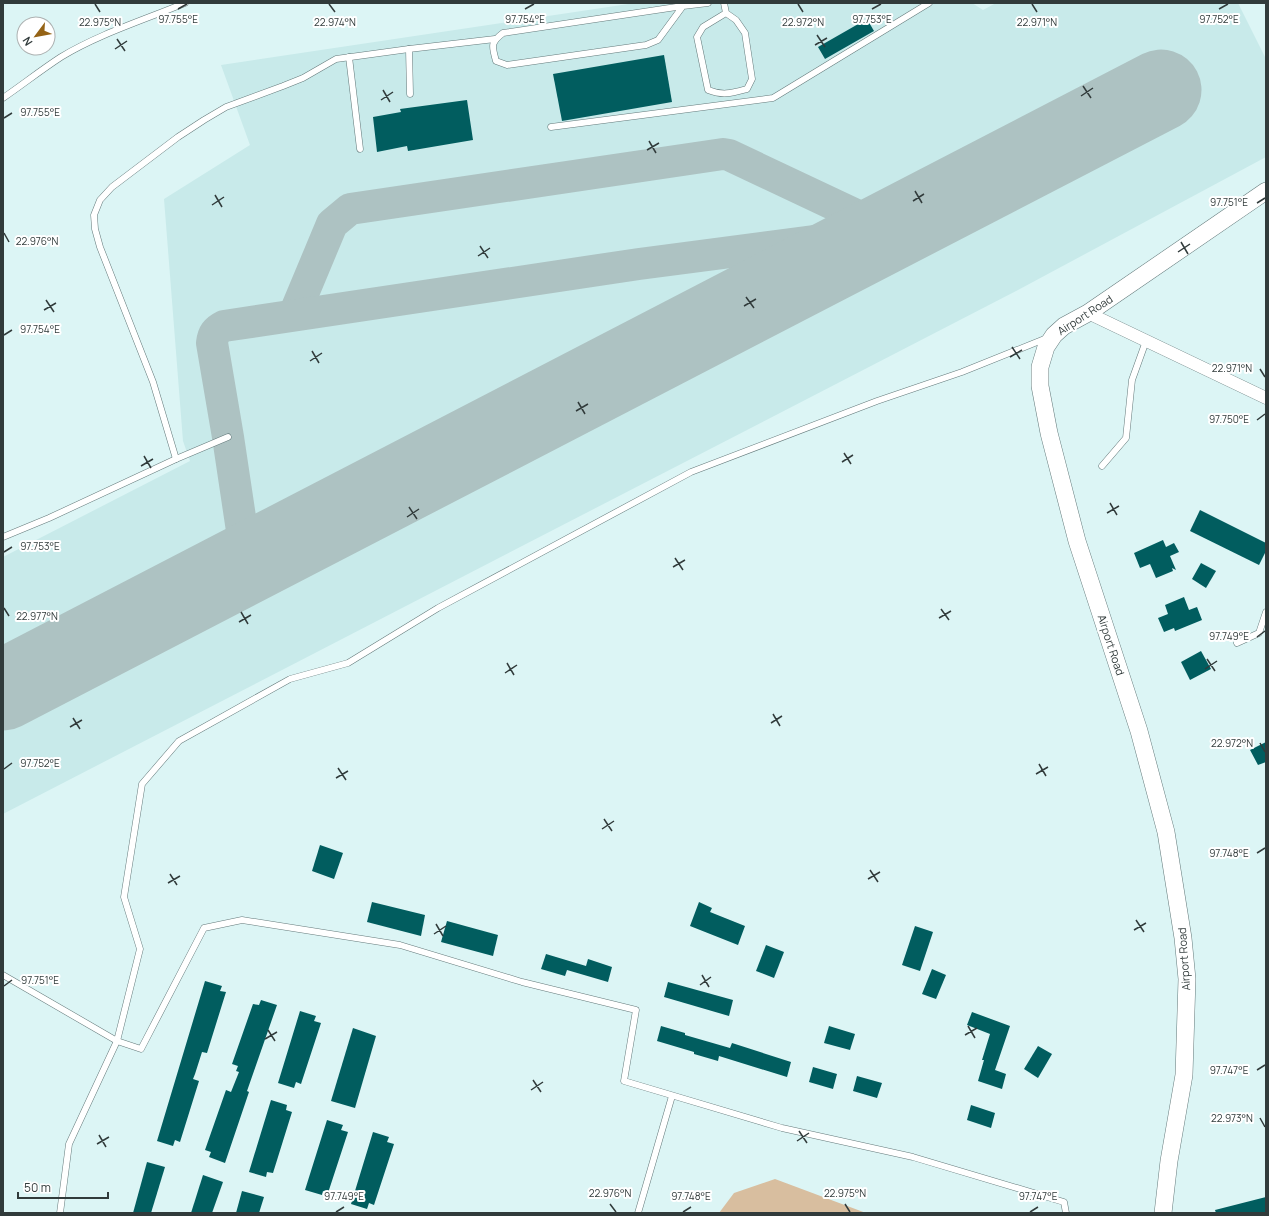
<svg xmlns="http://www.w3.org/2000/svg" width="1269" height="1216" font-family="Manrope,sans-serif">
<rect width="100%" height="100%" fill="#dcf5f5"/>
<path fill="#c8eaea" d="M635,3h337l11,7 13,-7h242l28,56v98l-248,133 -1015,524v-257l187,-96 -7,-20 -19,-242 86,-54 -29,-80z"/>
<path fill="#d8be9f" d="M775,1179l91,34h-147l15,-20z"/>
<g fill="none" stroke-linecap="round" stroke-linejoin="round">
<g stroke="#adc2c2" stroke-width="32">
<path d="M294,315l38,-91 18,-15 373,-55 6,1 161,76"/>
<path d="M247,564l-19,-127 -16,-94c1,-9 4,-13 12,-17l415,-62 251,-33"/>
</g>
<path stroke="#adc2c2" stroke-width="81" d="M3,690l1158,-600"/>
</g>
<g fill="#015d5f">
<path d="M867,19l7,12 -49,28 -7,-12z"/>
<path d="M664,55l8,47 -110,19 -9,-47z"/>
<path d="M467,100l6,40 -65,11 -1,-5 -30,6 -4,-35 28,-5 -1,-3z"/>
<path d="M1200,510l66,33v8l-7,14 -69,-34z"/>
<path d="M1163,540l3,7 8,-4 5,9 -9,4 6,14 -4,-2 1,3 -17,7 -6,-14 -10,4 -6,-15z"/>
<path d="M1201,563l15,8 -10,17 -14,-9z"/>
<path d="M1184,597l5,13 8,-3 5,13 -27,11 -1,-3 -10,4 -6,-14 10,-4 -3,-9z"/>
<path d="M1201,651l10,18 -21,11 -9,-18z"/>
<path d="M1266,742v20l-8,3 -8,-15z"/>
<path d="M320,845l23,8 -9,26 -22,-8z"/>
<path d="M372,902l53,13 -4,21 -54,-14z"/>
<path d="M699,902l13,6 -2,4 35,14 -7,19 -48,-19z"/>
<path d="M447,921l51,14 -5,21 -52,-14z"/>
<path d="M915,926l18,6 -13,39 -18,-6z"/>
<path d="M766,945l18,7 -10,26 -18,-7z"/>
<path d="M546,954l40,12 2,-7 24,8 -4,15 -41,-12 -2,6 -24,-7z"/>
<path d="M932,969l14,6 -10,24 -14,-5z"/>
<path d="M205,981l17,5 -2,5 6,1 -19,61 -5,-1 -7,22 -2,5 6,2 -19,61 -5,-2 -2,6 -16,-5z"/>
<path d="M668,982l65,18 -4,16 -65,-19z"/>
<path d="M261,1000l16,5 -30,86 2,1 -24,71 -16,-6 2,-5 -6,-2 21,-60 5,2 8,-20 -3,-1 2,-5 -6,-2 21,-60 6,1z"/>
<path d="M300,1011l16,5 -2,5 7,2 -20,61 -5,-2 -2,6 -16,-5z"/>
<path d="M972,1012l38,14 -15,44 11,4 -4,15 -24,-8 6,-21h-2l8,-26 -23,-9z"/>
<path d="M661,1026l24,7v2l45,13 2,-5 59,19 -4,15 -68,-21 -1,5 -24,-7v-2l-37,-11z"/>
<path d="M829,1026l26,8 -5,16 -26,-7z"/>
<path d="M353,1028l23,8 -21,72 -24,-7z"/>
<path d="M1038,1046l14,8 -14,24 -14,-9z"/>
<path d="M813,1067l24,7 -4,15 -24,-7z"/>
<path d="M857,1076l25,7 -5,15 -24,-7z"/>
<path d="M271,1100l16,5 -1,5 6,2 -19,61 -6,-1 -1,5 -17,-5z"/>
<path d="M971,1105l24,8 -4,15 -24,-8z"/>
<path d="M327,1120l16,5 -2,5 7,2 -20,61 -5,-2 -1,4 -17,-5z"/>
<path d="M373,1132l16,5 -2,5 7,2 -20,61 -5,-2 -2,6 -16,-5z"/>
<path d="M147,1162l18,5 -14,46h-18z"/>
<path d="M203,1175l20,7 -11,31h-21z"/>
<path d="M242,1191l22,6 -5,16h-23z"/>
<path d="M1266,1197v16h-50l-1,-3z"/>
</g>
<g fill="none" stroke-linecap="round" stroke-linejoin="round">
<g stroke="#647a7b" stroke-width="7">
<g id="service">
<path d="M724,3l2,10 10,7 9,13 7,46 -5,10c-15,4 -24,7 -39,1l-11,-53 6,-10 23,-14"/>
<path d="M683,6l-25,34 -12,5 -139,20 -11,-4c-4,-15 -6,-18 7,-28l180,-27 25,-3"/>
<path d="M349,57l11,92"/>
<path d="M410,94l-1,-45 86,-10"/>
<path d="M3,98c19,-13 38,-28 58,-41 38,-23 83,-37 124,-54"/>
<path d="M551,127l222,-29 156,-95"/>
<path d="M228,437l-52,22 -23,-77 -53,-135 -5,-18 -1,-14 6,-15 12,-13 66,-50 26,-17 22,-13 57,-21 20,-8 33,-19 73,-10"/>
<path d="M1102,466l24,-28 6,-58 14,-39"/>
<path d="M3,537l46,-19 127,-59"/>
<path d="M1237,643l22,-10 7,-21"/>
<path d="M3,975l114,66 24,8 63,-121 38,-8 158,25 122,37 114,28 -12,71 158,47 131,29 151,45 2,11"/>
<path d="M60,1213l9,-69 48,-103 23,-92 -16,-52 18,-113 37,-43 111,-62 58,-16 90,-55 253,-136 186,-71 85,-29 85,-34"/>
<path d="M638,1213l34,-117"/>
</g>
</g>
<g stroke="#647a7b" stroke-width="13">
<path id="minor" d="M1088,313l178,85"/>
</g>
<g stroke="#647a7b" stroke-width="18">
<path id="secondary" d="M1163,1213l6,-52 15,-86 3,-96 -4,-41 -17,-106 -27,-101 -62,-190 -28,-108 -9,-47v-19l6,-20 8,-12 10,-9 24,-13 178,-122"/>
</g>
<use href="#service" stroke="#fff" stroke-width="6"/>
<use href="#minor" stroke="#fff" stroke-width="12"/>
<use href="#secondary" stroke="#fff" stroke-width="17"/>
</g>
<path fill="none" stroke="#313b3b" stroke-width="1.5" d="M95,4l5,8M329,4l6,8M798,4l5,8M1032,4l5,8M178,9l9,-5M525,9l9,-5M872,9l9,-5M1219,9l9,-5M817,35l8,12M117,39l8,12M815,45l12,-7M115,49l12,-8M1083,86l8,12M383,90l7,12M1081,96l12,-8M381,100l12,-8M4,118l8,-5M649,141l7,12M647,150l12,-7M915,191l7,12M215,195l7,12M913,201l11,-7M1257,203l8,-5M212,205l12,-8M4,233l5,9M1181,242l7,12M480,246l8,12M1178,252l12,-8M478,256l12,-8M746,297l8,11M46,300l8,12M744,306l12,-7M44,310l12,-7M4,335l8,-5M1012,347l8,12M312,351l7,12M1010,357l12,-7M310,361l12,-8M1260,369l5,8M578,402l7,12M576,411l12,-7M1257,420l8,-6M844,453l7,11M144,456l7,12M842,462l11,-7M141,466l12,-7M1110,503l7,12M409,507l8,12M1107,513l12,-7M407,517l12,-8M4,552l8,-5M675,558l8,12M673,567l12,-7M4,608l5,8M941,609l8,11M241,612l7,12M939,618l12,-7M239,622l12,-7M1257,637l8,-6M1207,659l8,12M507,663l7,12M1205,669l12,-8M505,673l12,-8M773,714l7,12M73,718l7,11M771,723l11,-7M70,727l12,-7M1260,743l5,9M1039,764l7,12M338,768l8,12M4,769l8,-6M1036,774l12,-7M336,778l12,-7M604,819l8,12M602,829l12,-8M1257,853l8,-5M870,870l8,12M170,874l7,11M868,879l12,-7M168,883l12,-7M1136,920l8,12M436,924l7,12M1134,930l12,-7M434,934l12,-8M702,975l7,12M700,985l11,-8M4,986l8,-6M968,1026l7,12M268,1030l7,11M965,1035l12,-7M265,1039l12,-7M1257,1070l8,-5M533,1080l8,12M531,1090l12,-8M1260,1118l5,9M799,1131l8,12M99,1135l7,12M797,1141l12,-8M97,1144l12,-7M610,1204l6,8M845,1204l5,8M336,1212l8,-5M683,1212l8,-5M1030,1212l8,-5"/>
<g text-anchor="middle" stroke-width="4" stroke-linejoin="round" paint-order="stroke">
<g font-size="11" fill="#313b3b" stroke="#fff">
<text transform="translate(1085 315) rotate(-33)" y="4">Airport Road</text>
<text transform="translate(1111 645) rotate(72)" y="4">Airport Road</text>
<text transform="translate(1184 959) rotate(-94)" y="4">Airport Road</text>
</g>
</g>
<g font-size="10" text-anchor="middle" fill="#313b3b" stroke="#fff" stroke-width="4" stroke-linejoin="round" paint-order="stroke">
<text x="178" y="23">97.755°E</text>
<text x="525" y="23">97.754°E</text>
<text x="872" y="23">97.753°E</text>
<text x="1219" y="23">97.752°E</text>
<text x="100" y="26">22.975°N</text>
<text x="335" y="26">22.974°N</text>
<text x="803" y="26">22.972°N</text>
<text x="1037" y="26">22.971°N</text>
<text x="40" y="116">97.755°E</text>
<text x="1229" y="206">97.751°E</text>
<text x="37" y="245">22.976°N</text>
<text x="40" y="333">97.754°E</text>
<text x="1232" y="372">22.971°N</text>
<text x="1229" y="423">97.750°E</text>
<text x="40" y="550">97.753°E</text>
<text x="37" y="620">22.977°N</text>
<text x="1229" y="640">97.749°E</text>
<text x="1232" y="747">22.972°N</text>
<text x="40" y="767">97.752°E</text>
<text x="1229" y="857">97.748°E</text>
<text x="40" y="984">97.751°E</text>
<text x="1229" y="1074">97.747°E</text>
<text x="1232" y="1122">22.973°N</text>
<text x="610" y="1197">22.976°N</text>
<text x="845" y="1197">22.975°N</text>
<text x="344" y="1200">97.749°E</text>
<text x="691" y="1200">97.748°E</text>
<text x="1038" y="1200">97.747°E</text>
</g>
<rect width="1269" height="1216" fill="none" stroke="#313b3b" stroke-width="8"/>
<g transform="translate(36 36) rotate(238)"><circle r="19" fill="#ffffff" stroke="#adb1b1"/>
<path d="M0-3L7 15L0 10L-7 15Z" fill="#956316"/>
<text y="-6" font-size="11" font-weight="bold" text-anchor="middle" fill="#313b3b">N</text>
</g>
<path d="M18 1192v6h90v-6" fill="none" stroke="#313b3b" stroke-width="2"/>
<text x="24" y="1192" font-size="12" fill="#313b3b" stroke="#ffffff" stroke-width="3" paint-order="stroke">50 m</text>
</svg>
